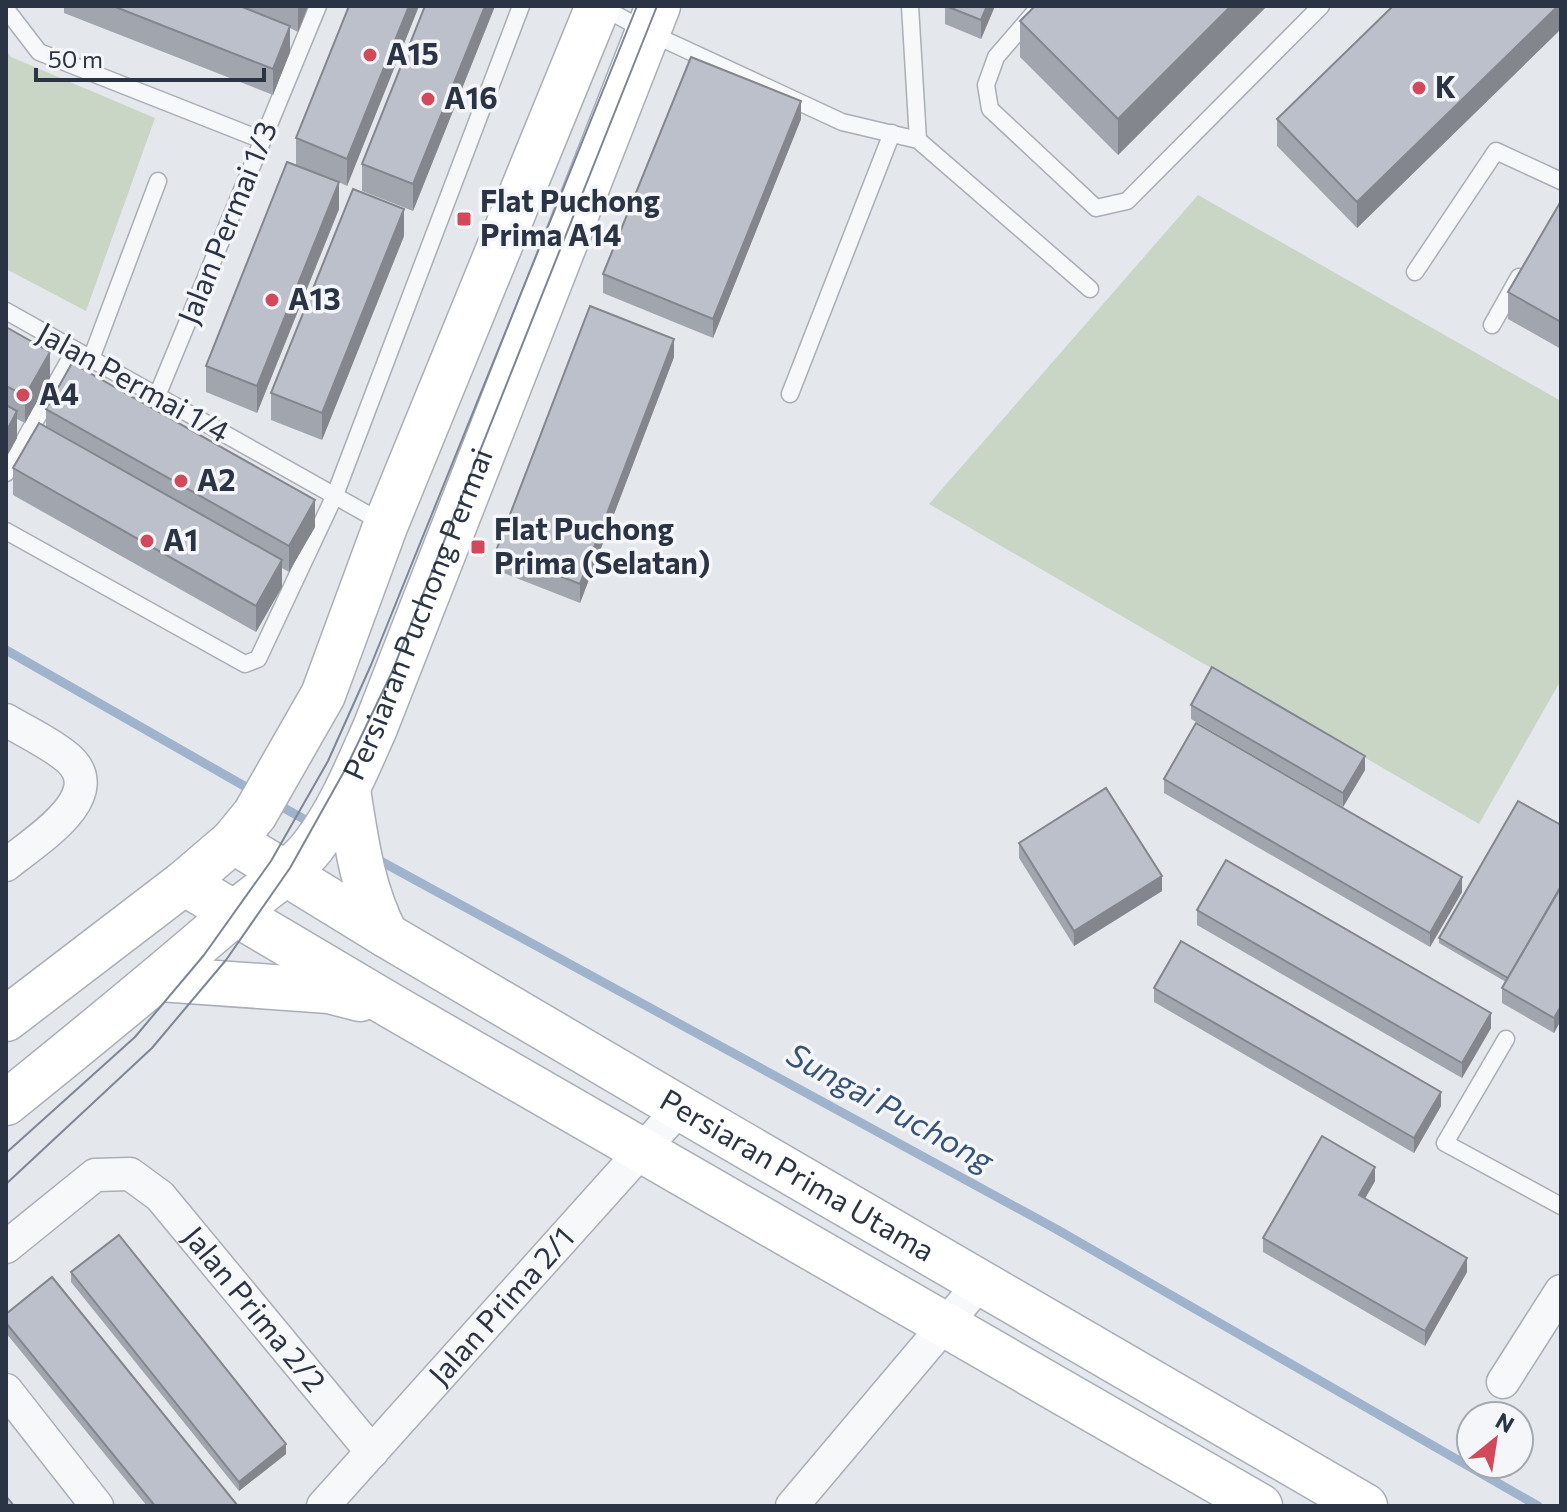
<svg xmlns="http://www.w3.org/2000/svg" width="1567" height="1512" font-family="Commissioner,sans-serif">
<rect width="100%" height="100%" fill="#e4e7ec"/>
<g fill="#c9d6c5">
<path d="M6,50l5,7 144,61 -69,193 -80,-42z"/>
<path d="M1198,195l363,206v279l-82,144 -550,-320z"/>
</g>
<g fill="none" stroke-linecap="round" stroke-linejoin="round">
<g stroke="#9fb4cc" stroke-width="9">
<path d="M6,650l247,141"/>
<path d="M273,802l40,22"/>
<path d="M375,858l681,371 482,277"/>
</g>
<g stroke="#a9aeb7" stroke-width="19">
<g id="service">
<path d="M600,6l48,26 194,90 76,18 172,149"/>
<path d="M910,6l8,134"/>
<path d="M1040,6l-44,51 -10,28 4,24 106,99 31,-7 194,-195"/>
<path d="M6,9l33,43 223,88"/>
<path d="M1415,272l81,-121 65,30"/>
<path d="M6,311l379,213"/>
<path d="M1492,325l27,-48"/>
<path d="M91,359l67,-178"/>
<path d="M790,394l102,-261"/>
<path d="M157,396l161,-390"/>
<path d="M6,473l69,-123"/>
<path d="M6,531l239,133 13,-5 77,-164 186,-489"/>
<path d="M1506,1039l-61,104 116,63"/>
</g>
</g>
<g stroke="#a9aeb7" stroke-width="35">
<g id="minor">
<path d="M6,720c20,12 45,23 63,39 41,38 -37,84 -63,106"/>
<path id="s1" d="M6,1247l89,-72 35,-1 30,22 212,256"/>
<path d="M1503,1382l58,-91"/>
<path d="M6,1390l91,116"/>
<path id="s2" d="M323,1506l357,-398"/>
<path d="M792,1506l189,-224"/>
</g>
</g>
<g stroke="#a9aeb7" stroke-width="47">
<g id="secondary">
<path d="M348,790c8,50 14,99 38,145"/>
<path id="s3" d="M233,841l153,94 294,173 685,398"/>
<path d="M184,883l209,124 867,499"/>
<path d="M160,979l169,12 31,8"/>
<path d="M6,1019l178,-136 49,-42 22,-27 68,-119 63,-171 212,-518"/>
<path id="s4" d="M6,1103c77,-62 154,-125 229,-190 25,-22 58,-41 78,-67 27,-35 44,-78 62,-118l283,-722"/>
</g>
</g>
<use href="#service" stroke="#f7f8fa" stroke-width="16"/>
<use href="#minor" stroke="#f7f8fa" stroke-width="32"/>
<use href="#secondary" stroke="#fff" stroke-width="44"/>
<g stroke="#7d8696" stroke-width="2">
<path d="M6,1153l129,-116 69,-82 67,-94 57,-100 43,-96 266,-659"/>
<path d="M6,1184l146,-136 74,-88 64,-92 56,-100 46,-96 265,-666"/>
</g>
</g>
<g fill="#a1a5ae">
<path d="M64,6h244l-10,26 -8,-4v24l-17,43 -209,-82z"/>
<path d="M349,6h70l-72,180 -8,-4v27l-82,204 -51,-21v-26l90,-201v-27z"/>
<path d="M495,6l-82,205 -51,-20v-27z"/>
<path d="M945,6h50l-14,33 -36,-15z"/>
<path d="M1267,6l-149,149 -98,-98v-36z"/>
<path d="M1561,6v23l-204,199 -80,-82v-27z"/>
<path d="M801,119l-88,219 -110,-45v-19z"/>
<path d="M1561,201v148l-53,-30v-27z"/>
<path d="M404,236l-82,204 -51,-20v-27z"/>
<path d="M6,327l44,51 -25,45 -8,-4v19l-11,20z"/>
<path d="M674,357l-94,246 -84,-33v-19z"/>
<path d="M46,409l269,118 -26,45 -7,-4v19l-26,45 -243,-137v-27l33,-41z"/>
<path d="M1191,705l174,65 -22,37 -152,-88z"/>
<path d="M1164,779l298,113 -32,55 -266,-154z"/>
<path d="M1561,825v195l-7,13 -52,-30v-15l4,-6 -67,-39v-5z"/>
<path d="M1019,843l143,48 -88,55 -55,-88z"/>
<path d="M1197,910l294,118 -29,50 -265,-153z"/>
<path d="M1154,988l287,118 -27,47 -260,-151z"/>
<path d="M1375,1181l-10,17 102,74 -42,74 -162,-94v-14z"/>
<path d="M71,1272l215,182 -47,37 -168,-209z"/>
<path d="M6,1314l232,192h-91l-141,-173z"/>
</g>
<g fill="#83868d">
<path d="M298,6h10l-10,26z"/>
<path d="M409,6h10l-72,180v-27z"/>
<path d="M485,6h10l-82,205v-27z"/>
<path d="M987,6h8l-14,33v-19z"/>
<path d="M1231,6h36l-149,149v-36z"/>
<path d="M1558,6h3v23l-204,199v-26z"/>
<path d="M290,26v26l-17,43v-26z"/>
<path d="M801,101v18l-88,219v-19z"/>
<path d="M339,182v27l-82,204v-27z"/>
<path d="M404,209v27l-82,204v-27z"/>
<path d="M674,339v18l-94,246v-19z"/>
<path d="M50,352v26l-25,45v-27z"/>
<path d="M17,411v27l-11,20v-26z"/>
<path d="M315,500v27l-26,45v-26z"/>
<path d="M282,560v27l-26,45v-26z"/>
<path d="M1365,756v14l-22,37v-14z"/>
<path d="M1162,876v15l-88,55v-15z"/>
<path d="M1462,877v15l-32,55v-14z"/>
<path d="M1561,1006v14l-7,13v-15z"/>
<path d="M1491,1013v15l-29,50v-15z"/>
<path d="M1441,1092v14l-27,47v-15z"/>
<path d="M1375,1167v14l-16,28v-14z"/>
<path d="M1467,1258v14l-42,74v-15z"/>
<path d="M286,1444v10l-47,37v-9z"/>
</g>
<g fill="#bbc0ca" stroke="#83868d" stroke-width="2">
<path d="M113,6h127l50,20 -17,43z"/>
<path d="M349,6h60l-62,153 -51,-21z"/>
<path d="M425,6h60l-72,178 -51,-20z"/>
<path d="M946,6h41l-6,14z"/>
<path d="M1035,6h196l-113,113 -98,-98z"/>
<path d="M1393,6h165l-201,196 -80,-83z"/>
<path d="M691,57l110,44 -88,218 -110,-45z"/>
<path d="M287,162l52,20 -82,204 -51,-20z"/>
<path d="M353,189l51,20 -82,204 -51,-20z"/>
<path d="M1561,201v121l-53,-30z"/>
<path d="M590,306l84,33 -94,245 -84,-33z"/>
<path d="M6,327l44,25 -25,44 -19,-10z"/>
<path d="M72,363l243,137 -26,46 -243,-137z"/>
<path d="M6,405l11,6 -11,21z"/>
<path d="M39,423l243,137 -26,46 -243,-138z"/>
<path d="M1212,667l153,89 -22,37 -152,-88z"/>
<path d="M1196,723l266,154 -32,56 -266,-154z"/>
<path d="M1106,788l56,88 -88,55 -55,-88z"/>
<path d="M1518,801l43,24v61l-53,92 -69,-40z"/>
<path d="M1226,860l265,153 -29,50 -265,-153z"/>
<path d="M1561,887v119l-7,12 -52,-30z"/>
<path d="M1181,941l260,151 -27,46 -260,-150z"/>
<path d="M1322,1136l53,31 -16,28 108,63 -42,73 -162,-93z"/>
<path d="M119,1235l167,209 -47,38 -168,-210z"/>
<path d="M52,1277l186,229h-83l-149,-183v-9z"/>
<path d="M6,1496l8,10h-8z"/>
</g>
<g fill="#d1495b" stroke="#f4f6f9" stroke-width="3">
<circle cx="370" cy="55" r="8"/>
<circle cx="1419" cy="88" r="8"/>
<circle cx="428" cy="99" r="8"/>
<rect x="456" y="211" width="16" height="16" rx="4"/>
<circle cx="272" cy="300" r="8"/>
<circle cx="23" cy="395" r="8"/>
<circle cx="181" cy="481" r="8"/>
<circle cx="147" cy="541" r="8"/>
<rect x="470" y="539" width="16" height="16" rx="4"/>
</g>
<g text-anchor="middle" stroke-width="7" stroke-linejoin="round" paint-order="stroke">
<g font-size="30" font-weight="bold" fill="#2b3445" stroke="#f4f6f9" text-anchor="start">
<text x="386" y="65">A15</text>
<text x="1435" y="98">K</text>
<text x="444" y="109">A16</text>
<text x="480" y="212">Flat Puchong<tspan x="480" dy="34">Prima A14</tspan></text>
<text x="288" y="310">A13</text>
<text x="39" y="405">A4</text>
<text x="197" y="491">A2</text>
<text x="494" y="540">Flat Puchong<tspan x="494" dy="34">Prima (Selatan)</tspan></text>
<text x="163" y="551">A1</text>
</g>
<g font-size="30" fill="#2b3445" stroke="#f4f6f9">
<text transform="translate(228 223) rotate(-68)" y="10">Jalan Permai 1/3</text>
<text transform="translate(133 383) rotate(29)" y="10">Jalan Permai 1/4</text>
<text dy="10" stroke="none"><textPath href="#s4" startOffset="656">Persiaran Puchong Permai</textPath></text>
<text dy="10" stroke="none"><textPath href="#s3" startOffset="656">Persiaran Prima Utama</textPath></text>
<text dy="10" stroke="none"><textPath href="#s2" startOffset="268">Jalan Prima 2/1</textPath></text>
<text dy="10" stroke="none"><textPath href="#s1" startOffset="334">Jalan Prima 2/2</textPath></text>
</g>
<g font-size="32" font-style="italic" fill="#34527a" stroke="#f4f6f9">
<text transform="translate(890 1108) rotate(29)" y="11">Sungai Puchong</text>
</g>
</g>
<rect width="1567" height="1512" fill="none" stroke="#2b3445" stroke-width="16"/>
<g transform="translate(1495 1440) rotate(30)"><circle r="38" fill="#f4f6f9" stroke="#a4a8b1" stroke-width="2"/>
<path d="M0-6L14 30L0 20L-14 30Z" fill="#d1495b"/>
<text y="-12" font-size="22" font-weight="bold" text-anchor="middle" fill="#2b3445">N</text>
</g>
<path d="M36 68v12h228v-12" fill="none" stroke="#2b3445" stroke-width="4"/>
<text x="48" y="68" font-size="24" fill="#2b3445" stroke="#f4f6f9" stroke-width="6" paint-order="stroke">50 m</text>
</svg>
